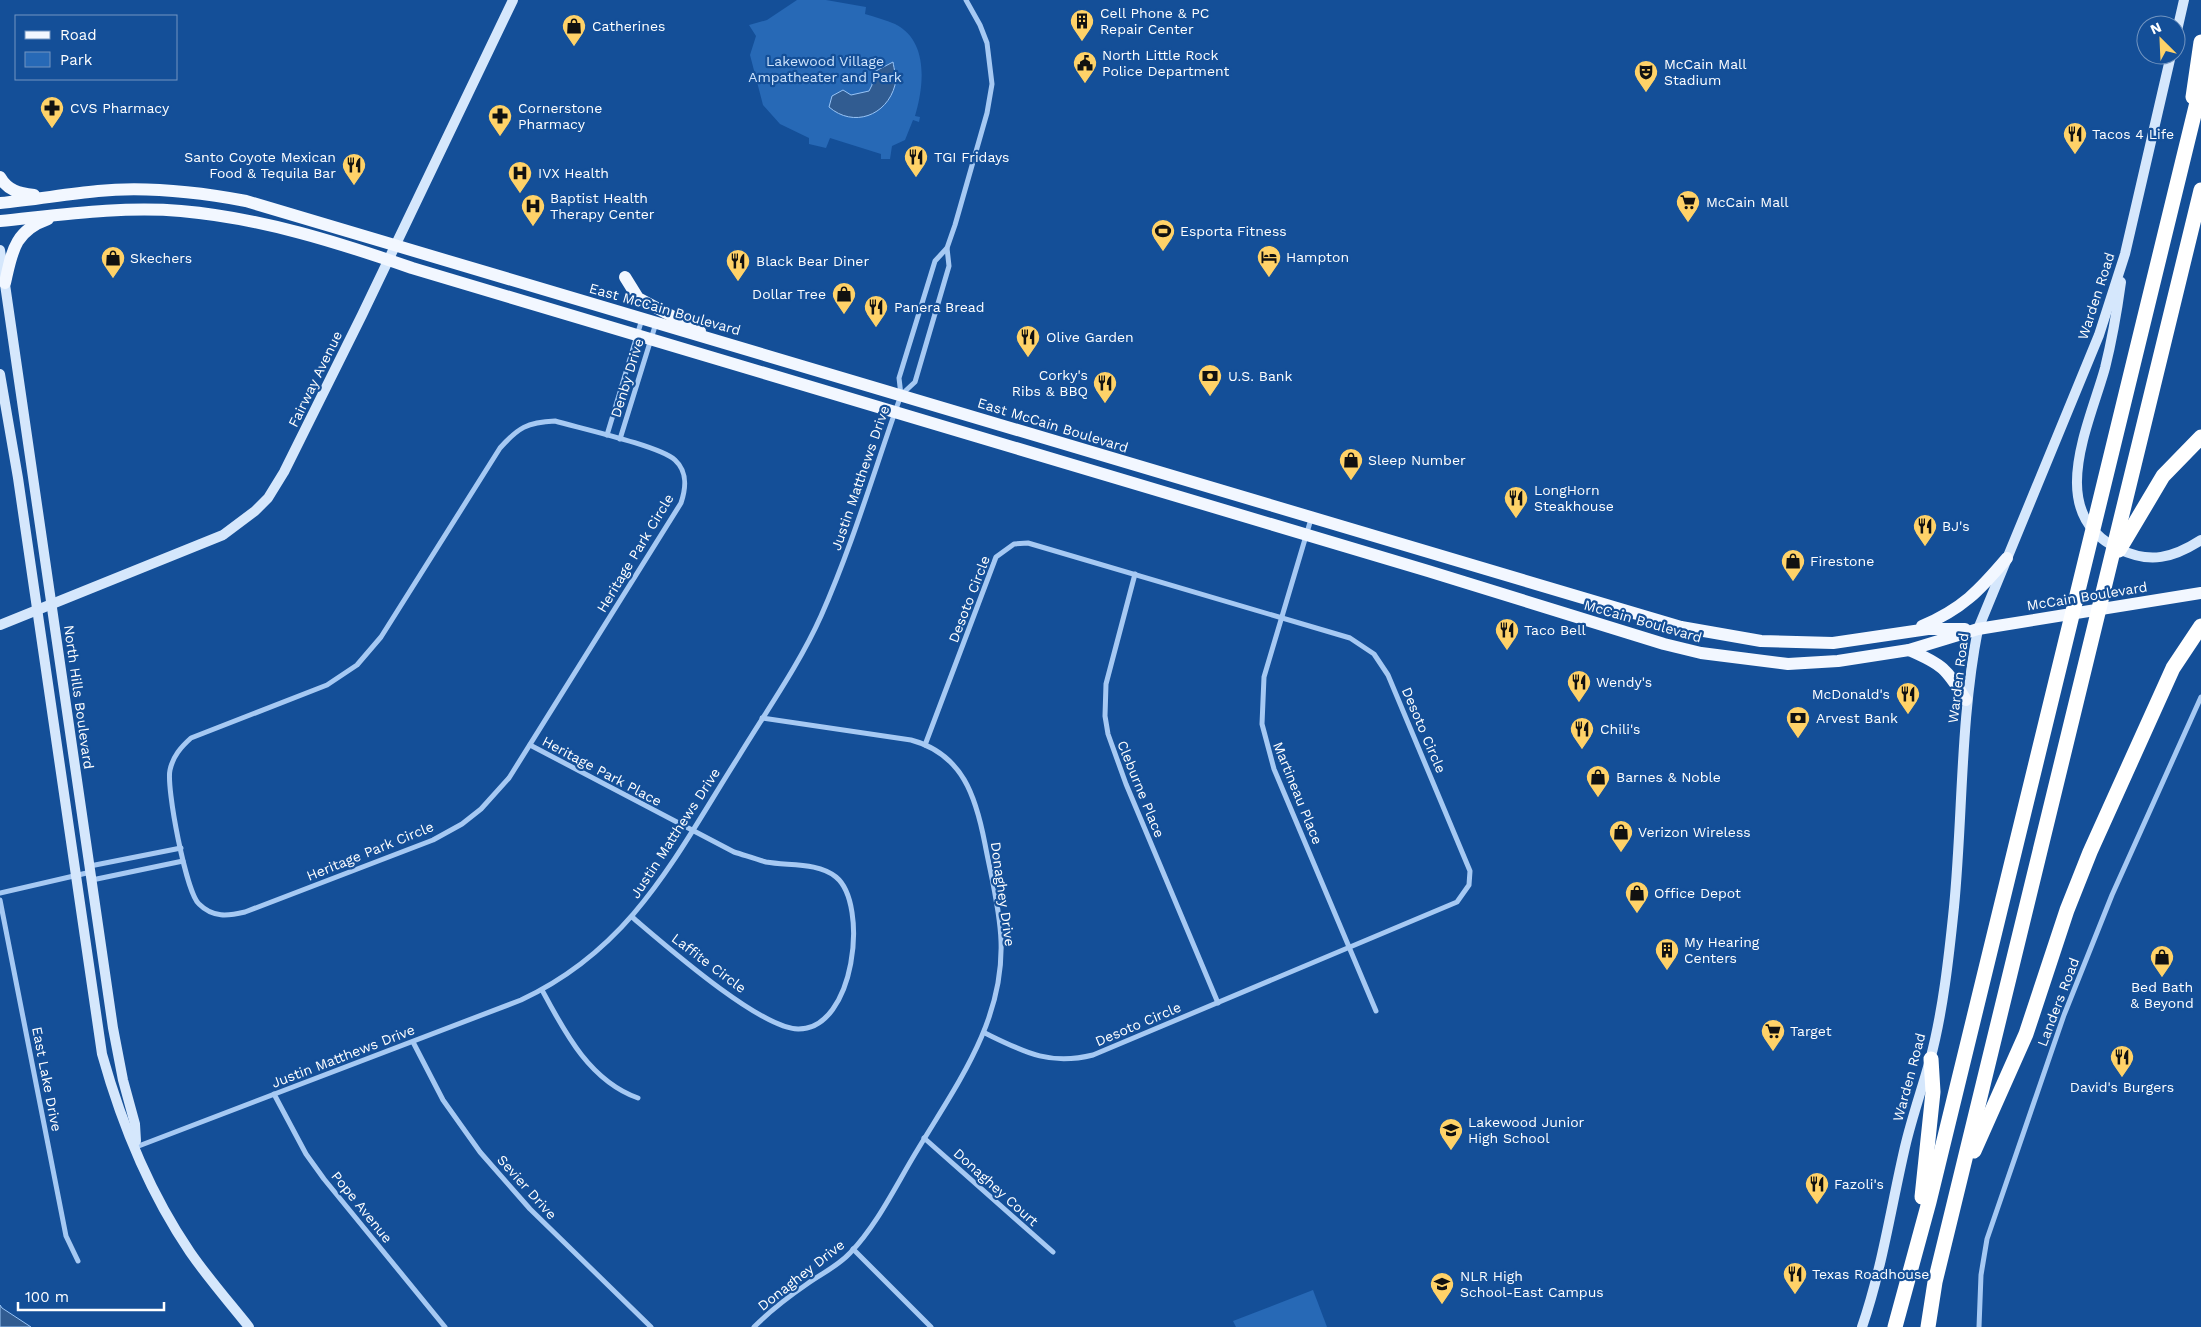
<svg xmlns="http://www.w3.org/2000/svg" width="2201" height="1327" font-family="'Work Sans',sans-serif">
<rect width="100%" height="100%" fill="#144f98"/>
<g fill="#2769b6">
<path d="M797,0h29l40,7 -1,7c10,3 21,6 30,10 34,17 29,62 20,92l5,1 -1,5 -6,-2 -8,20 -13,6 -2,13h-9v-5l-51,-16 -4,10 -17,-4v-6l-29,-14 -17,-19 -13,-50 6,-19 -7,-11 18,-5z"/>
<path d="M1313,1290l14,37h-91l-3,-6z"/>
</g>
<g fill="#315c91" stroke="#98c4f6">
<path d="M893,62c1,7 4,16 2,23 -8,31 -42,43 -66,22l3,-11 11,-6 8,5 18,-4 3,-6v-12z"/>
<path d="M0,1305l2,3 29,19h-31z"/>
</g>
<g fill="none" stroke-linecap="round" stroke-linejoin="round">
<g stroke="#a6c9f3" stroke-width="5">
<path d="M901,395l-2,-17 36,-117 12,-13 8,-23 32,-112 5,-29 -5,-41 -7,-18 -14,-25"/>
<path d="M555,421c24,7 105,25 120,39 13,12 11,28 6,43l-172,275 -28,31 -19,15 -29,16 -188,72c-17,4 -32,6 -46,-8 -13,-12 -33,-117 -29,-134 3,-14 11,-23 21,-32l136,-53 30,-20 24,-28 119,-189c18,-20 27,-26 55,-27z"/>
<path d="M607,435l35,-116"/>
<path d="M620,439l36,-116"/>
<path d="M1311,519l-47,158 -2,47 12,45 102,242"/>
<path d="M1135,574l-29,110 -1,32 3,18 18,50 92,219"/>
<path d="M530,745l204,107c10,3 21,7 32,10 22,4 52,0 70,15 33,27 19,153 -38,152 -39,-1 -134,-85 -166,-112"/>
<path d="M925,745l71,-188 18,-13 14,-1 322,95 24,16 14,21 82,196 -1,14 -12,17 -364,153c-44,11 -69,-3 -108,-22"/>
<path d="M90,866l91,-18"/>
<path d="M92,880l91,-19"/>
<path d="M0,893l91,-21"/>
<path d="M0,900l66,336 12,25"/>
<path d="M542,990c23,43 48,91 96,108"/>
<path d="M413,1042l30,58 37,52 50,57 121,118"/>
<path d="M274,1094l32,60 18,25 121,148"/>
<path d="M924,1138l129,114"/>
<path d="M136,1147l385,-147c112,-52 155,-145 218,-244 28,-46 60,-91 82,-140 32,-72 54,-148 80,-221l14,-13 34,-116 -2,-18"/>
<path d="M853,1249l78,78"/>
<path d="M754,1327c17,-17 34,-30 53,-43 14,-10 31,-18 43,-31 28,-29 47,-70 68,-104 39,-65 86,-128 83,-208 -1,-32 -10,-65 -16,-97 -9,-47 -22,-90 -74,-104l-149,-22"/>
<path d="M1979,1327l2,-52 6,-36 77,-224 48,-120 89,-198"/>
</g>
<g stroke="#d5e7fc" stroke-width="10">
<path d="M2176,35l8,-35"/>
<path d="M0,250l113,778 10,52 12,44 1,17"/>
<path d="M2121,282c-4,29 -9,58 -16,86 -16,58 -61,146 14,181 31,15 54,9 82,-9"/>
<path d="M0,374l18,104 84,576c19,68 48,139 88,198 18,26 39,50 59,75"/>
<path d="M0,625l223,-90 32,-24 13,-13 16,-26 78,-157 151,-315"/>
<path d="M1862,1327c20,-58 29,-120 43,-180 7,-30 17,-58 25,-87 13,-48 19,-104 24,-153 9,-93 6,-186 24,-278l121,-294 26,-81 46,-199"/>
</g>
<g stroke="#f2f7ff" stroke-width="12">
<path d="M0,177c8,14 19,16 34,18"/>
<path d="M0,203c33,-3 66,-9 98,-12 50,-5 100,1 148,10l1435,426 80,14 72,2 95,-14h37"/>
<path d="M0,221c60,-6 121,-15 181,-10 80,7 156,31 231,57l1016,303 236,73 37,9 87,11 50,-3 71,-11 69,-21 223,-36"/>
<path d="M625,277l13,21 62,33"/>
<path d="M5,283c7,-31 9,-52 43,-64"/>
<path d="M1922,626c40,-17 57,-35 85,-68"/>
<path d="M1909,650c35,15 37,19 57,50"/>
</g>
<g stroke="#fff" stroke-width="15">
<path d="M2193,97l8,-55"/>
<path d="M2119,550l44,-74 38,-39"/>
<path d="M1974,1151l52,-117 41,-124 23,-58 83,-184 28,-42"/>
<path d="M1922,1197l11,-105 -2,-33"/>
<path d="M1895,1327l34,-125 272,-1116"/>
<path d="M1928,1327l7,-45 266,-1092"/>
</g>
</g>
<defs>
<g id="building-pin" transform="scale(1.25)"><path d="M0 17L-7.5 6A9.5 9.5 0 1 1 7.5 6Z" fill="#ffd268" stroke="#144f98"/><path d="M-4-6H4V6H1V3H-1V6H-4ZM-2.5-4.3h1.7v1.8h-1.7ZM.8-4.3h1.7v1.8H.8ZM-2.5-1h1.7V.8h-1.7ZM.8-1h1.7V.8H.8Z" fill="#111"/></g>
<g id="shop-pin" transform="scale(1.25)"><path d="M0 17L-7.5 6A9.5 9.5 0 1 1 7.5 6Z" fill="#ffd268" stroke="#144f98"/><path d="M-5-2.5h2.3a2.7 3.5 0 0 1 5.4 0H5L5.5 6h-11ZM-1.5-2.5h3a1.5 2.3 0 0 0-3 0Z" fill="#111"/></g>
<g id="civic-pin" transform="scale(1.25)"><path d="M0 17L-7.5 6A9.5 9.5 0 1 1 7.5 6Z" fill="#ffd268" stroke="#144f98"/><path d="M-.6-6.5H3V-4.5H.6V-3L4-1V1h2V6H-6V1h2V-1L-.6-3ZM-1.2 2.5V6h2.4V2.5Z" fill="#111"/></g>
<g id="theatre-pin" transform="scale(1.25)"><path d="M0 17L-7.5 6A9.5 9.5 0 1 1 7.5 6Z" fill="#ffd268" stroke="#144f98"/><path d="M-5-5.5Q0-4 5-5.5V0Q5 5 0 6Q-5 5-5 0ZM-3.3-2.5H-1v1.5H-3.3ZM1-2.5H3.3v1.5H1ZM-2.8 1Q0 5.5 2.8 1Z" fill="#111"/></g>
<g id="pharmacy-pin" transform="scale(1.25)"><path d="M0 17L-7.5 6A9.5 9.5 0 1 1 7.5 6Z" fill="#ffd268" stroke="#144f98"/><path d="M-2-6h4v4h4v4h-4v4h-4v-4h-4v-4h4Z" fill="#111"/></g>
<g id="restaurant-pin" transform="scale(1.25)"><path d="M0 17L-7.5 6A9.5 9.5 0 1 1 7.5 6Z" fill="#ffd268" stroke="#144f98"/><path d="M-5-6h1v4h1v-4h1v4h1v-4h1v5L-1.5 .5V6h-2V.5L-5-1ZM5-6V6H3V1.5H1.5Q1.5-4 5-6Z" fill="#111"/></g>
<g id="hospital-pin" transform="scale(1.25)"><path d="M0 17L-7.5 6A9.5 9.5 0 1 1 7.5 6Z" fill="#ffd268" stroke="#144f98"/><path d="M-5-5h3v3.5h4V-5h3V5h-3V1.5h-4V5h-3Z" fill="#111"/></g>
<g id="supermarket-pin" transform="scale(1.25)"><path d="M0 17L-7.5 6A9.5 9.5 0 1 1 7.5 6Z" fill="#ffd268" stroke="#144f98"/><path d="M-6-5.5h2.5l.6 2H6L4.5 2H-2.5L-4.4-4H-6ZM-1.5 3.2a1.3 1.3 0 1 0 .1 0ZM3 3.2a1.3 1.3 0 1 0 .1 0Z" fill="#111"/></g>
<g id="stadium-pin" transform="scale(1.25)"><path d="M0 17L-7.5 6A9.5 9.5 0 1 1 7.5 6Z" fill="#ffd268" stroke="#144f98"/><path d="M0-5a6.5 5 0 1 0 0 10a6.5 5 0 1 0 0-10ZM-3.5-1.8h7v3.6h-7Z" fill="#111"/></g>
<g id="hotel-pin" transform="scale(1.25)"><path d="M0 17L-7.5 6A9.5 9.5 0 1 1 7.5 6Z" fill="#ffd268" stroke="#144f98"/><path d="M-6-4.5h1.5V1H6V5H4.5V3h-9V5H-6ZM-4 0a1.8 1.8 0 1 1 3.6 0ZM.5 0V-2.5h3Q6-2.5 6 0Z" fill="#111"/></g>
<g id="bank-pin" transform="scale(1.25)"><path d="M0 17L-7.5 6A9.5 9.5 0 1 1 7.5 6Z" fill="#ffd268" stroke="#144f98"/><path d="M-6-4H6V4H-6ZM0-2.3a2.3 2.3 0 1 0 0 4.6a2.3 2.3 0 1 0 0-4.6Z" fill="#111"/></g>
<g id="school-pin" transform="scale(1.25)"><path d="M0 17L-7.5 6A9.5 9.5 0 1 1 7.5 6Z" fill="#ffd268" stroke="#144f98"/><path d="M0-5L7-2L0 1L-7-2ZM-4 1L0 2.5L4 1V4Q0 6-4 4Z" fill="#111"/></g>
</defs>
<g fill-rule="evenodd">
<use href="#building-pin" x="1082" y="21"/>
<use href="#shop-pin" x="574" y="26"/>
<use href="#civic-pin" x="1085" y="63"/>
<use href="#theatre-pin" x="1646" y="72"/>
<use href="#pharmacy-pin" x="52" y="108"/>
<use href="#pharmacy-pin" x="500" y="116"/>
<use href="#restaurant-pin" x="2075" y="134"/>
<use href="#restaurant-pin" x="916" y="157"/>
<use href="#restaurant-pin" x="354" y="165"/>
<use href="#hospital-pin" x="520" y="173"/>
<use href="#supermarket-pin" x="1688" y="202"/>
<use href="#hospital-pin" x="533" y="206"/>
<use href="#stadium-pin" x="1163" y="231"/>
<use href="#hotel-pin" x="1269" y="257"/>
<use href="#shop-pin" x="113" y="258"/>
<use href="#restaurant-pin" x="738" y="261"/>
<use href="#shop-pin" x="844" y="294"/>
<use href="#restaurant-pin" x="876" y="307"/>
<use href="#restaurant-pin" x="1028" y="337"/>
<use href="#bank-pin" x="1210" y="376"/>
<use href="#restaurant-pin" x="1105" y="383"/>
<use href="#shop-pin" x="1351" y="460"/>
<use href="#restaurant-pin" x="1516" y="498"/>
<use href="#restaurant-pin" x="1925" y="526"/>
<use href="#shop-pin" x="1793" y="561"/>
<use href="#restaurant-pin" x="1507" y="630"/>
<use href="#restaurant-pin" x="1579" y="682"/>
<use href="#restaurant-pin" x="1908" y="694"/>
<use href="#bank-pin" x="1798" y="718"/>
<use href="#restaurant-pin" x="1582" y="729"/>
<use href="#shop-pin" x="1598" y="777"/>
<use href="#shop-pin" x="1621" y="832"/>
<use href="#shop-pin" x="1637" y="893"/>
<use href="#building-pin" x="1667" y="950"/>
<use href="#shop-pin" x="2162" y="957"/>
<use href="#supermarket-pin" x="1773" y="1031"/>
<use href="#restaurant-pin" x="2122" y="1057"/>
<use href="#school-pin" x="1451" y="1130"/>
<use href="#restaurant-pin" x="1817" y="1184"/>
<use href="#restaurant-pin" x="1795" y="1274"/>
<use href="#school-pin" x="1442" y="1284"/>
</g>
<g text-anchor="middle" stroke-width="4.5" stroke-linejoin="round" paint-order="stroke">
<g font-size="14" fill="#fff" stroke="#144f98" text-anchor="start">
<text x="1100" y="18">Cell Phone &amp; PC<tspan x="1100" dy="16">Repair Center</tspan></text>
<text x="592" y="31">Catherines</text>
<text x="1102" y="60">North Little Rock<tspan x="1102" dy="16">Police Department</tspan></text>
<text x="1664" y="69">McCain Mall<tspan x="1664" dy="16">Stadium</tspan></text>
<text x="70" y="113">CVS Pharmacy</text>
<text x="518" y="113">Cornerstone<tspan x="518" dy="16">Pharmacy</tspan></text>
<text x="2092" y="139">Tacos 4 Life</text>
<text x="336" y="162" text-anchor="end">Santo Coyote Mexican<tspan x="336" dy="16">Food &amp; Tequila Bar</tspan></text>
<text x="934" y="162">TGI Fridays</text>
<text x="538" y="178">IVX Health</text>
<text x="550" y="203">Baptist Health<tspan x="550" dy="16">Therapy Center</tspan></text>
<text x="1706" y="207">McCain Mall</text>
<text x="1180" y="236">Esporta Fitness</text>
<text x="1286" y="262">Hampton</text>
<text x="130" y="263">Skechers</text>
<text x="756" y="266">Black Bear Diner</text>
<text x="826" y="299" text-anchor="end">Dollar Tree</text>
<text x="894" y="312">Panera Bread</text>
<text x="1046" y="342">Olive Garden</text>
<text x="1088" y="380" text-anchor="end">Corky's<tspan x="1088" dy="16">Ribs &amp; BBQ</tspan></text>
<text x="1228" y="381">U.S. Bank</text>
<text x="1368" y="465">Sleep Number</text>
<text x="1534" y="495">LongHorn<tspan x="1534" dy="16">Steakhouse</tspan></text>
<text x="1942" y="531">BJ's</text>
<text x="1810" y="566">Firestone</text>
<text x="1524" y="635">Taco Bell</text>
<text x="1596" y="687">Wendy's</text>
<text x="1890" y="699" text-anchor="end">McDonald's</text>
<text x="1816" y="723">Arvest Bank</text>
<text x="1600" y="734">Chili's</text>
<text x="1616" y="782">Barnes &amp; Noble</text>
<text x="1638" y="837">Verizon Wireless</text>
<text x="1654" y="898">Office Depot</text>
<text x="1684" y="947">My Hearing<tspan x="1684" dy="16">Centers</tspan></text>
<text x="2162" y="992" text-anchor="middle">Bed Bath<tspan x="2162" dy="16">&amp; Beyond</tspan></text>
<text x="1790" y="1036">Target</text>
<text x="2122" y="1092" text-anchor="middle">David's Burgers</text>
<text x="1468" y="1127">Lakewood Junior<tspan x="1468" dy="16">High School</tspan></text>
<text x="1834" y="1189">Fazoli's</text>
<text x="1812" y="1279">Texas Roadhouse</text>
<text x="1460" y="1281">NLR High<tspan x="1460" dy="16">School-East Campus</tspan></text>
</g>
<g font-size="14" fill="#cee4fd" stroke="#144f98">
<text x="825" y="66">Lakewood Village<tspan x="825" dy="16">Ampatheater and Park</tspan></text>
</g>
<g font-size="14" fill="#fff" stroke="#144f98">
<text transform="translate(2096 296) rotate(-72)" y="5">Warden Road</text>
<text transform="translate(665 309) rotate(16)" y="5">East McCain Boulevard</text>
<text transform="translate(627 378) rotate(-73)" y="5">Denby Drive</text>
<text transform="translate(315 379) rotate(-64)" y="5">Fairway Avenue</text>
<text transform="translate(1053 425) rotate(17)" y="5">East McCain Boulevard</text>
<text transform="translate(860 478) rotate(-71)" y="5">Justin Matthews Drive</text>
<text transform="translate(635 553) rotate(-59)" y="5">Heritage Park Circle</text>
<text transform="translate(2087 596) rotate(-9)" y="5">McCain Boulevard</text>
<text transform="translate(969 599) rotate(-69)" y="5">Desoto Circle</text>
<text transform="translate(1643 621) rotate(16)" y="5">McCain Boulevard</text>
<text transform="translate(1958 678) rotate(-83)" y="5">Warden Road</text>
<text transform="translate(79 697) rotate(82)" y="5">North Hills Boulevard</text>
<text transform="translate(1424 730) rotate(67)" y="5">Desoto Circle</text>
<text transform="translate(602 771) rotate(28)" y="5">Heritage Park Place</text>
<text transform="translate(1141 789) rotate(68)" y="5">Cleburne Place</text>
<text transform="translate(1298 793) rotate(68)" y="5">Martineau Place</text>
<text transform="translate(675 833) rotate(-57)" y="5">Justin Matthews Drive</text>
<text transform="translate(370 851) rotate(-22)" y="5">Heritage Park Circle</text>
<text transform="translate(1003 894) rotate(82)" y="5">Donaghey Drive</text>
<text transform="translate(709 963) rotate(37)" y="5">Laffite Circle</text>
<text transform="translate(2058 1002) rotate(-69)" y="5">Landers Road</text>
<text transform="translate(1138 1024) rotate(-23)" y="5">Desoto Circle</text>
<text transform="translate(343 1056) rotate(-21)" y="5">Justin Matthews Drive</text>
<text transform="translate(1909 1077) rotate(-75)" y="5">Warden Road</text>
<text transform="translate(47 1079) rotate(79)" y="5">East Lake Drive</text>
<text transform="translate(527 1187) rotate(48)" y="5">Sevier Drive</text>
<text transform="translate(996 1187) rotate(42)" y="5">Donaghey Court</text>
<text transform="translate(362 1207) rotate(51)" y="5">Pope Avenue</text>
<text transform="translate(801 1275) rotate(-38)" y="5">Donaghey Drive</text>
</g>
</g>
<rect x="15" y="15" width="162" height="65" fill="#144f98" stroke="#7295c1"/>
<rect x="25" y="31" width="25" height="8" fill="#f2f7ff" stroke="#7295c1"/>
<text x="60" y="40" font-size="15" fill="#ffffff">Road</text>
<rect x="25" y="52" width="25" height="15" fill="#2769b6" stroke="#7295c1"/>
<text x="60" y="65" font-size="15" fill="#ffffff">Park</text>
<g transform="translate(2161 40) rotate(336)"><circle r="24" fill="#144f98" stroke="#7295c1"/>
<path d="M0-4L9 19L0 12L-9 19Z" fill="#ffd268"/>
<text y="-8" font-size="14" font-weight="bold" text-anchor="middle" fill="#ffffff">N</text>
</g>
<path d="M18 1302v8h146v-8" fill="none" stroke="#ffffff" stroke-width="2.5"/>
<text x="25" y="1302" font-size="15" fill="#ffffff" stroke="#144f98" stroke-width="4" paint-order="stroke">100 m</text>
</svg>
